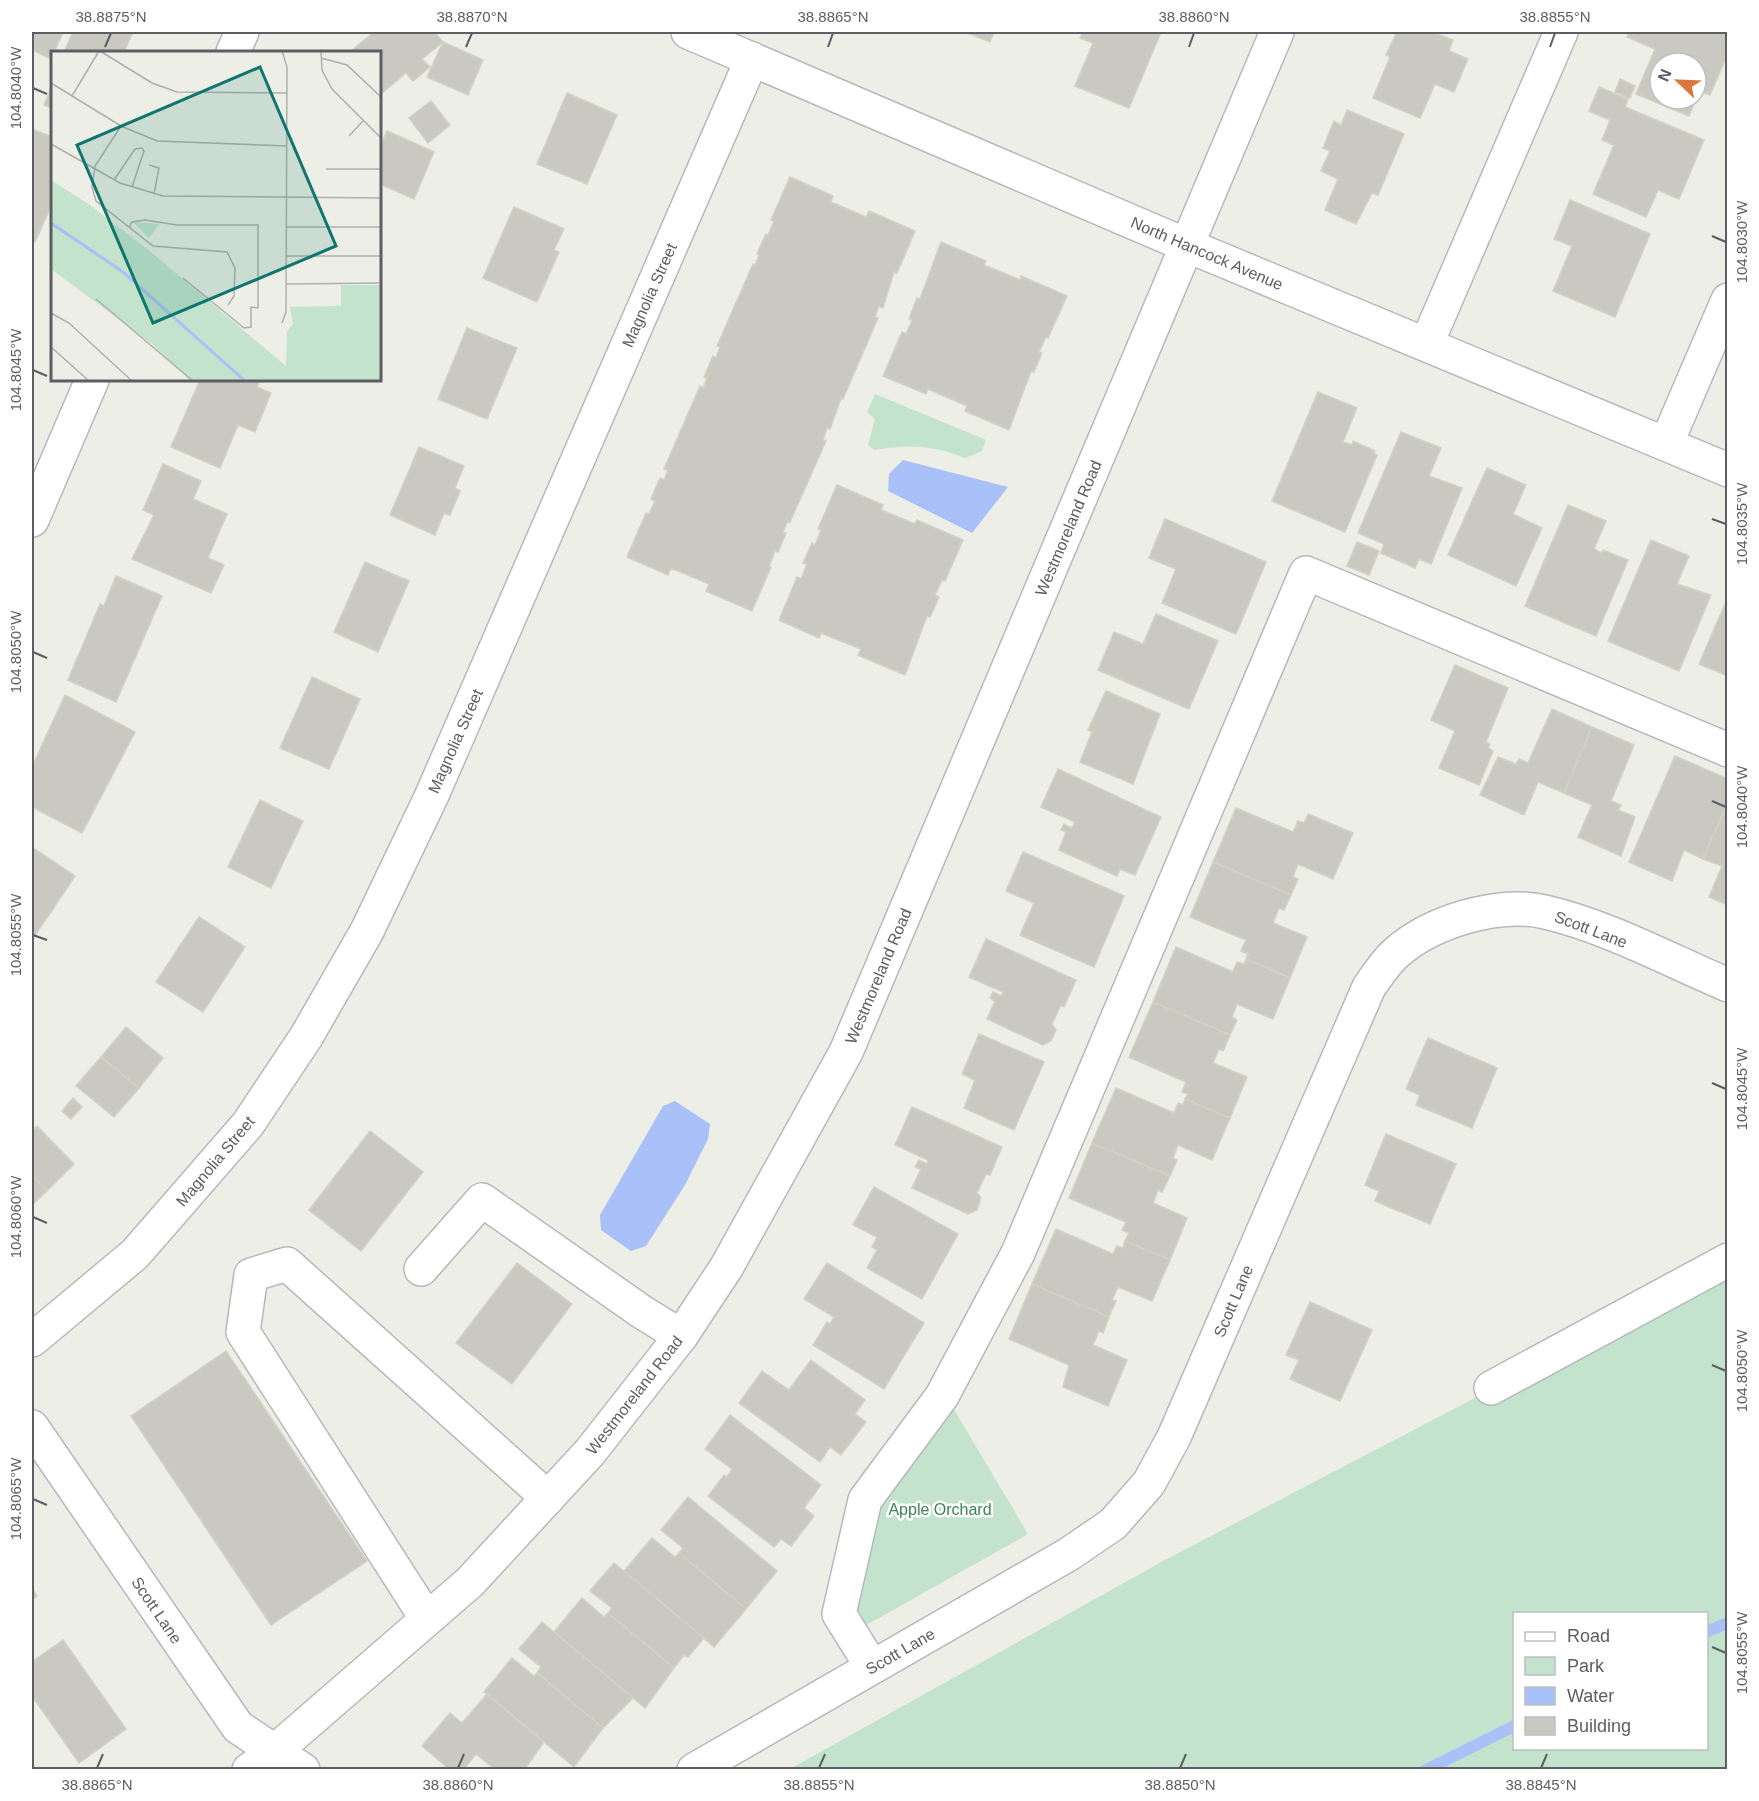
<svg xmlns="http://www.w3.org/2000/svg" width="1759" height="1801" font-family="Arial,sans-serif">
<rect width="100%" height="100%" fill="#edeee5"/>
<g fill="#c3e3cc" fill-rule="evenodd">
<path d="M875,394l111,46 -4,11 -17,7c-37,-14 -54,-13 -91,-8l-6,-5 7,-26 -8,-7z"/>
<path d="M1727,1266v503l-939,1 377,-210zM1514,1614h192v134h-192z"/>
<path d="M946,1396l82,138 -174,98 14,-131z"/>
</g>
<g fill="#aac0f8">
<path d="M903,460l105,27 -36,46 -84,-42 1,-17z"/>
<path d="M675,1101l35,23 -2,15 -23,46 -39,61 -15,5 -30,-21 -1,-15 63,-109z"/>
</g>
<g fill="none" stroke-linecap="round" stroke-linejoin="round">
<g stroke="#aac0f8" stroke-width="12">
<path d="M1706,1632l22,-9"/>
<path d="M1426,1770l88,-44"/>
</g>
</g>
<g fill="#c9c9c1" stroke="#d2d2c3" stroke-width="1.5">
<path d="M32,32h31l-12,27 -19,-9z"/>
<path d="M73,32h60l-9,20h-60z"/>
<path d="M374,32h60l9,10 -21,17 8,8 -17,14 -7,-8 -26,22v-43h-30z"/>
<path d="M965,32h29l-4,10z"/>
<path d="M1083,32h78l-32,76 -54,-22 18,-43 -13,-5z"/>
<path d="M1397,32h35l21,8 -4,11 19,8 -14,33 -19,-8 -15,34 -47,-20 17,-41 -4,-2z"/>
<path d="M1629,32h99v21l-18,42 -11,-4 -3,7v-35h-36v36h36l-7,17 -53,-22 19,-45 -28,-12z"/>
<path d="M443,42l40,18 -15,35 -41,-18z"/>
<path d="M1620,79l15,7 -5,12 -15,-6z"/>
<path d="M52,85v23l-8,-3z"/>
<path d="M1599,87l29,12 -3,8 79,33 -25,59 -21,-9 -12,27 -53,-23 21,-49 -12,-5 8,-20 -21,-9z"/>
<path d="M567,93l50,22 -30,69 -50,-20z"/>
<path d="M431,101l19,24 -22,18 -19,-25z"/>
<path d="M1347,110l57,24 -26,61 -6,-2 -16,31 -31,-14 13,-31 -17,-8 9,-20 -7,-3 11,-27 7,4z"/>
<path d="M32,129l20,8v67l-17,38 -3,-2z"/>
<path d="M387,131l47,21 -20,47 -34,-15v-37z"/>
<path d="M790,177l43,19 -2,6 35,15 3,-6 46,20 -18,42 -3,-1 -11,36 -4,-2 -4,11 3,1 -35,81 -2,-1 -11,31 -3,-1 -4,12 3,1 -36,81 -2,-1 -5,11 3,1 -8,19 -3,-1 -6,15 2,1 -19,44 -46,-20 3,-7 -38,-16 -3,7 -41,-18 19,-44 3,1 6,-13 -4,-2 9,-21 4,2 4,-10 -4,-1 36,-83 3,2 4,-10 -3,-1 9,-21 3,2 4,-11 -3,-1 36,-82 2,1 4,-10 -2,-1 9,-20 2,1 6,-14 -3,-1z"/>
<path d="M1570,200l80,34 -35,83 -62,-26 19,-45 -18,-7z"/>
<path d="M514,207l50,22 -10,21 5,2 -22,50 -54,-24z"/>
<path d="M941,242l45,19 -2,4 36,15 1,-4 46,20 -19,42 -2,-1 -7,15 3,1 -8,19 -3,-1 -22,59 -44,-19 2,-5 -39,-17 -2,5 -43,-18 19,-44 4,2 6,-14 -3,-1 8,-21 3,1z"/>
<path d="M467,328l50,20 -30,71 -49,-20z"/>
<path d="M200,380h60l-3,7 14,6 -16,39 -17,-7 -18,43 -49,-21z"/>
<path d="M1318,392l39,16 -14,34 9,3 1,-4 22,10 -1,3 3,1 -32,77 -73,-31z"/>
<path d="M1401,432l40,16 -12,28 33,12 -31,76 -12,-5 -4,9 -34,-15 3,-9 -26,-11z"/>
<path d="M419,447l45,19 -9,22 5,3 -10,24 -6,-2 -9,22 -45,-20z"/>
<path d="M163,464l38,17 -8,18 34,15 -19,44 16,7 -13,28 -79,-34 22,-44 -11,-5z"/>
<path d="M1487,468l39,17 -13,29 29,14 -26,58 -68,-31z"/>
<path d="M837,485l46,20 -2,5 34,14 2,-4 46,20 -18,41 -3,-1 -7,15 4,2 -9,20 -3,-1 -22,59 -47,-20 3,-6 -40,-16 -2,5 -40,-18 18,-43 4,2 6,-15 -4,-1 9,-20 3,2 6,-15 -3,-1z"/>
<path d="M1568,505l38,16 -12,28 8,4 1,-3 25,10 -32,76 -71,-30z"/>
<path d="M1165,519l101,43 -30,72 -74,-31 14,-34 -27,-11z"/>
<path d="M1651,540l38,16 -12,28 34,11 -32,76 -71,-30z"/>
<path d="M1357,542l22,9 -10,24 -22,-9z"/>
<path d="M365,562l44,19 -31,71 -44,-20z"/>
<path d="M116,576l46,20 -46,106 -48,-22 32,-76 4,2z"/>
<path d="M1728,597v79l-29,-12z"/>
<path d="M1156,614l62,27 -29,68 -91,-39 16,-38 29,12z"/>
<path d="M1455,665l53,23 -22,54 4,2 -2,4 5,3 -14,34 -40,-17 16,-37 -24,-11z"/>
<path d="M312,677l48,22 -31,70 -49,-21z"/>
<path d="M1106,691l54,23 -27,70 -53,-22 12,-30 -4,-2z"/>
<path d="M65,695l70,37 -53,101 -50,-26v-40z"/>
<path d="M1552,709l40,18 -28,66 -26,-11 -14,33 -44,-20 18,-38 18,7 3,-5 9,4z"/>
<path d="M1592,727l42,18 -23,56 10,4 -3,5 17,7 -14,39 -43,-19 14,-32 -28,-12z"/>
<path d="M1675,756l53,23v23l-25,57 -19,-9 -12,31 -43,-19z"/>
<path d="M1058,769l103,48 -26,58 -15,-6 -3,7 -58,-26 7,-18 -5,-2 3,-6 8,4 3,-6 -34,-15z"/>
<path d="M260,800l43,21 -32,67 -43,-21z"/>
<path d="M1728,802v103l-19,-8 13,-31 -19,-7z"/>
<path d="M1236,808l57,24 5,-11 6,2 4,-9 45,19 -20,46 -35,-15 -5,13 5,2 -7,16 -78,-33z"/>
<path d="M32,847l43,29 -43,64z"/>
<path d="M1023,852l101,44 -30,71 -74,-32 14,-32 -28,-12z"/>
<path d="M1213,862l78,33 -7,15 -5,-2 -6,15 34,14 -17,41 -44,-19 2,-5 -7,-3 5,-11 -56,-23z"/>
<path d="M199,917l46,30 -42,65 -47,-30z"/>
<path d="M986,939l90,41 -12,27 -3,-2 -9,19 4,6 -5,11 -8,4 -56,-26 8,-18 -5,-3 3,-6 8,4 2,-4 -34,-15z"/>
<path d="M1176,947l57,25 4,-10 7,2 2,-5 44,19 -17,41 -36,-15 -5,13 5,3 -7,15 -77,-33z"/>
<path d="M1153,1002l77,33 -7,16 -4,-2 -6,14 34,14 -17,41 -45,-19 3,-5 -6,-2 4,-10 -57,-25z"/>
<path d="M126,1027l37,31 -24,30 -38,-31z"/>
<path d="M979,1034l65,28 -30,68 -50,-22 11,-28 -13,-6z"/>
<path d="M1428,1038l69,30 -25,60 -56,-23 4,-10 -14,-6z"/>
<path d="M101,1057l38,31 -25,29 -38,-31z"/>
<path d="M1116,1088l58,25 4,-10 5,2 2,-6 45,19 -18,42 -34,-15 -5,13 4,2 -7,16 -78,-33z"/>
<path d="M73,1098l9,9 -11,12 -9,-8z"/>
<path d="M912,1107l90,40 -12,28 -4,-1 -9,19 4,5 -4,12 -9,4 -56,-26 9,-19 -6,-2 4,-7 8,4 1,-4 -33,-15z"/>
<path d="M37,1126l37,38 -27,27 -15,-16v-44z"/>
<path d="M370,1131l53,41 -62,79 -52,-41z"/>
<path d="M1386,1134l70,30 -26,60 -55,-23 4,-10 -14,-6z"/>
<path d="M1092,1143l78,33 -8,16 -4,-2 -5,13 34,15 -17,42 -45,-19 4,-8 -7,-3 4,-8 -57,-24z"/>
<path d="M32,1175l15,16 -15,14z"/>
<path d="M874,1187l84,47 -36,65 -55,-31 10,-18 -5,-3 5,-10 -24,-12z"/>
<path d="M1056,1229l57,25 4,-8 6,2 2,-7 45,19 -18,41 -34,-14 -6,13 4,1 -7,16 -77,-33z"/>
<path d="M517,1263l55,41 -60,80 -56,-41z"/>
<path d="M827,1263l97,60 -40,66 -71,-44 14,-23 3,2 4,-7 -30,-18z"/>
<path d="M1032,1284l77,33 -6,16 -4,-2 -6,14 34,15 -19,46 -45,-19 6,-22 -60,-26z"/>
<path d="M1310,1302l62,28 -32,71 -50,-22 9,-19 -13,-5z"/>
<path d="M226,1351l141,210 -96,64 -140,-209z"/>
<path d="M811,1360l54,40 -10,14 11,8 -25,33 -11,-8 -10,15 -81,-59 23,-32 27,19z"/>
<path d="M730,1415l91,70 -17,23 10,8 -23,30 -10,-7 -7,8 -66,-51 16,-21 3,2 5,-8 -27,-20z"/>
<path d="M688,1497l89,74 -31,38 -67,-56 4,-5 -22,-18z"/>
<path d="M652,1538l23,19 4,-4 67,56 -32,38 -90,-76z"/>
<path d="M614,1563l90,75 -16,19 -4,-2 -10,13 -66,-55 4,-5 -22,-17z"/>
<path d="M32,1587l5,9 -5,4z"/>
<path d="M582,1598l22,19 4,-4 66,55 -29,40 -91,-76z"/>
<path d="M542,1622l91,76 -30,30 -66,-55 4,-6 -22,-18z"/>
<path d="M63,1640l63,89 -47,34 -47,-67v-34z"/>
<path d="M512,1658l22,18 3,-3 66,55 -29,39 -90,-75z"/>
<path d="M487,1694l57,48 -20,28h-28l-20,-16 -13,16h-13l-28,-24 28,-33 12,10z"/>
</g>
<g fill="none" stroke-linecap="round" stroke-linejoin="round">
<g stroke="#b7b8bd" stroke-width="36">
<g id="minor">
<path d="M688,32l498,213 542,225"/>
<path d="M233,52l9,-20"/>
<path d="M1427,343l134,-311"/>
<path d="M1667,442l61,-142"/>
<path d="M32,520l60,-140"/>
<path d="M421,1269l61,-69 160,112 39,24"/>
<path d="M32,1340l103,-86 113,-130 58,-87 61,-106 65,-136 320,-736"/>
<path d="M1491,1388l237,-128"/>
<path d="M32,1427l206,300 65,43"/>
<path d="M427,1619l-184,-287 8,-57 36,-11 261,234"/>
<path d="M872,1667l-33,-53 26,-114 77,-104 76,-143 288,-680 422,177"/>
<path d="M249,1770l26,-19 195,-169 120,-130 91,-116 45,-68 120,-216 431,-1020"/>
<path d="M694,1770l375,-216 44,-30 36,-41 25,-46 195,-450c8,-11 16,-24 26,-33 35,-32 103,-53 150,-42 61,14 124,48 183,73"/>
</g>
</g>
<use href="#minor" stroke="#fff" stroke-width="33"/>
</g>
<path fill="none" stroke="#5c5e64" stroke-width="2" d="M105,47l6,-14M466,47l6,-14M828,47l5,-14M1189,47l5,-14M1550,47l5,-14M33,88l14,6M1712,236l14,6M33,370l14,6M1712,519l14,5M33,652l14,6M1712,801l14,6M33,935l14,5M1712,1083l14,6M33,1217l14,6M1712,1365l14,6M33,1499l14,6M1712,1647l14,6M97,1768l6,-14M458,1768l6,-14M819,1768l6,-14M1180,1768l6,-14M1541,1768l6,-14"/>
<g text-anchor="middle" stroke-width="5" stroke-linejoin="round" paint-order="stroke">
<g font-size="16" fill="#5c5e64" stroke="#fff">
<text transform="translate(1207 253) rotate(23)" y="6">North Hancock Avenue</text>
<text transform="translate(649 295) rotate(-66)" y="6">Magnolia Street</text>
<text transform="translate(1068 528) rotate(-67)" y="6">Westmoreland Road</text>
<text transform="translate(455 741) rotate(-66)" y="6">Magnolia Street</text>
<text transform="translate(1591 929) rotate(21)" y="6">Scott Lane</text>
<text transform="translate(878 976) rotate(-67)" y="6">Westmoreland Road</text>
<text transform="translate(215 1161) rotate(-50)" y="6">Magnolia Street</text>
<text transform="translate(1233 1301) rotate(-67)" y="6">Scott Lane</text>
<text transform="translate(634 1395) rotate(-52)" y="6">Westmoreland Road</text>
<text transform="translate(157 1610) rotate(56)" y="6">Scott Lane</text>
<text transform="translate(900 1651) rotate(-30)" y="6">Scott Lane</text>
</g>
<g font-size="16" fill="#3c8354" stroke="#fff">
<text x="940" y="1515">Apple Orchard</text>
</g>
</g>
<g transform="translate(51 51)">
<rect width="330" height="330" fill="#edeee5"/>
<path d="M0,129l39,25 62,48 134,113 1,-35 6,-7 -3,-17 51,-1v-21h40v96h-191l-38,-37 -101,-75zM82,171l26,2 -10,14z" fill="#c3e3cc"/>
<path fill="none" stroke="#aac0f8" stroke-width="3" d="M0,172l72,49 122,109"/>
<path fill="none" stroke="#afb0ad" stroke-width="1.5" d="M49,0l52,32 25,9 110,1M231,0l5,16 -1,245 -4,11M270,0l1,19 10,19 49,49M270,7l26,7 34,32M0,32l70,43 36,15 129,5M21,45l27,-45M70,75l-26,40 -3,21 4,14 57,45 74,6 8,16 -1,28 -6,9M298,85l14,-15M0,93l69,39 43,13 218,2M98,114l10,3 -5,26M275,118h55M63,129l21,-31 7,-1 2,3 -12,36M236,176h94M78,177l3,-6 13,-2 32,5h81v83l-7,-1v20l-7,1 -61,-50M236,205h94M235,233l95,-1M45,248l97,82M0,262l18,10 63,58M0,296l38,34"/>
<path fill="#0f766e" fill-opacity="0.15" stroke="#0f766e" stroke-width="3" d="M209,16l76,179 -183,77 -76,-178z"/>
<rect width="330" height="330" fill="none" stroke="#5c5e64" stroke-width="3"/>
</g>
<rect width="1759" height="1801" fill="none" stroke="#ffffff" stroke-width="66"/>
<rect x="1513" y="1612" width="195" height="138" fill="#ffffff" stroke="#bebfc1" stroke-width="1.5"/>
<rect x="1525" y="1632" width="30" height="9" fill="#ffffff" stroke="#bebfc1" stroke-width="1.5"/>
<text x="1567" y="1642" font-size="18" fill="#5c5e64">Road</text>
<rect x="1525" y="1657" width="30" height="18" fill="#c3e3cc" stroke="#bebfc1" stroke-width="1.5"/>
<text x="1567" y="1672" font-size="18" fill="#5c5e64">Park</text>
<rect x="1525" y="1687" width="30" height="18" fill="#aac0f8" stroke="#bebfc1" stroke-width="1.5"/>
<text x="1567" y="1702" font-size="18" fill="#5c5e64">Water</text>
<rect x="1525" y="1717" width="30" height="18" fill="#c9c9c1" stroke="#bebfc1" stroke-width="1.5"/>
<text x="1567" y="1732" font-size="18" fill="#5c5e64">Building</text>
<g transform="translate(1678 81) rotate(293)"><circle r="28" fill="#ffffff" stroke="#bebfc1" stroke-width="1.5"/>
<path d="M0-4.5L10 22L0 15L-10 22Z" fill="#dc773c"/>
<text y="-9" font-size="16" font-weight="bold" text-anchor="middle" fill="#5c5e64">N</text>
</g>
<rect x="33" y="33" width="1693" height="1735" fill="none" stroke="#5c5e64" stroke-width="2"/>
<g font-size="15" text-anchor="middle" fill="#5c5e64">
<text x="111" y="22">38.8875°N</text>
<text x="472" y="22">38.8870°N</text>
<text x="833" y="22">38.8865°N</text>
<text x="1194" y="22">38.8860°N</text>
<text x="1555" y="22">38.8855°N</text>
<text transform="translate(16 88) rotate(-90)" y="5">104.8040°W</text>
<text transform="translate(1742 242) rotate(-90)" y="5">104.8030°W</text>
<text transform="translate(16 370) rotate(-90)" y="5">104.8045°W</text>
<text transform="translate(1742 524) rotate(-90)" y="5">104.8035°W</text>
<text transform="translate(16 652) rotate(-90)" y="5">104.8050°W</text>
<text transform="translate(1742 807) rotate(-90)" y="5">104.8040°W</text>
<text transform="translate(16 935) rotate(-90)" y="5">104.8055°W</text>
<text transform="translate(1742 1089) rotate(-90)" y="5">104.8045°W</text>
<text transform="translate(16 1217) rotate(-90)" y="5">104.8060°W</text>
<text transform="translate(1742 1371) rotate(-90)" y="5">104.8050°W</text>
<text transform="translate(16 1499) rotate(-90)" y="5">104.8065°W</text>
<text transform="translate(1742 1653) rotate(-90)" y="5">104.8055°W</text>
<text x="97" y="1790">38.8865°N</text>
<text x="458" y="1790">38.8860°N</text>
<text x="819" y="1790">38.8855°N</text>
<text x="1180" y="1790">38.8850°N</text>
<text x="1541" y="1790">38.8845°N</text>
</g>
</svg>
